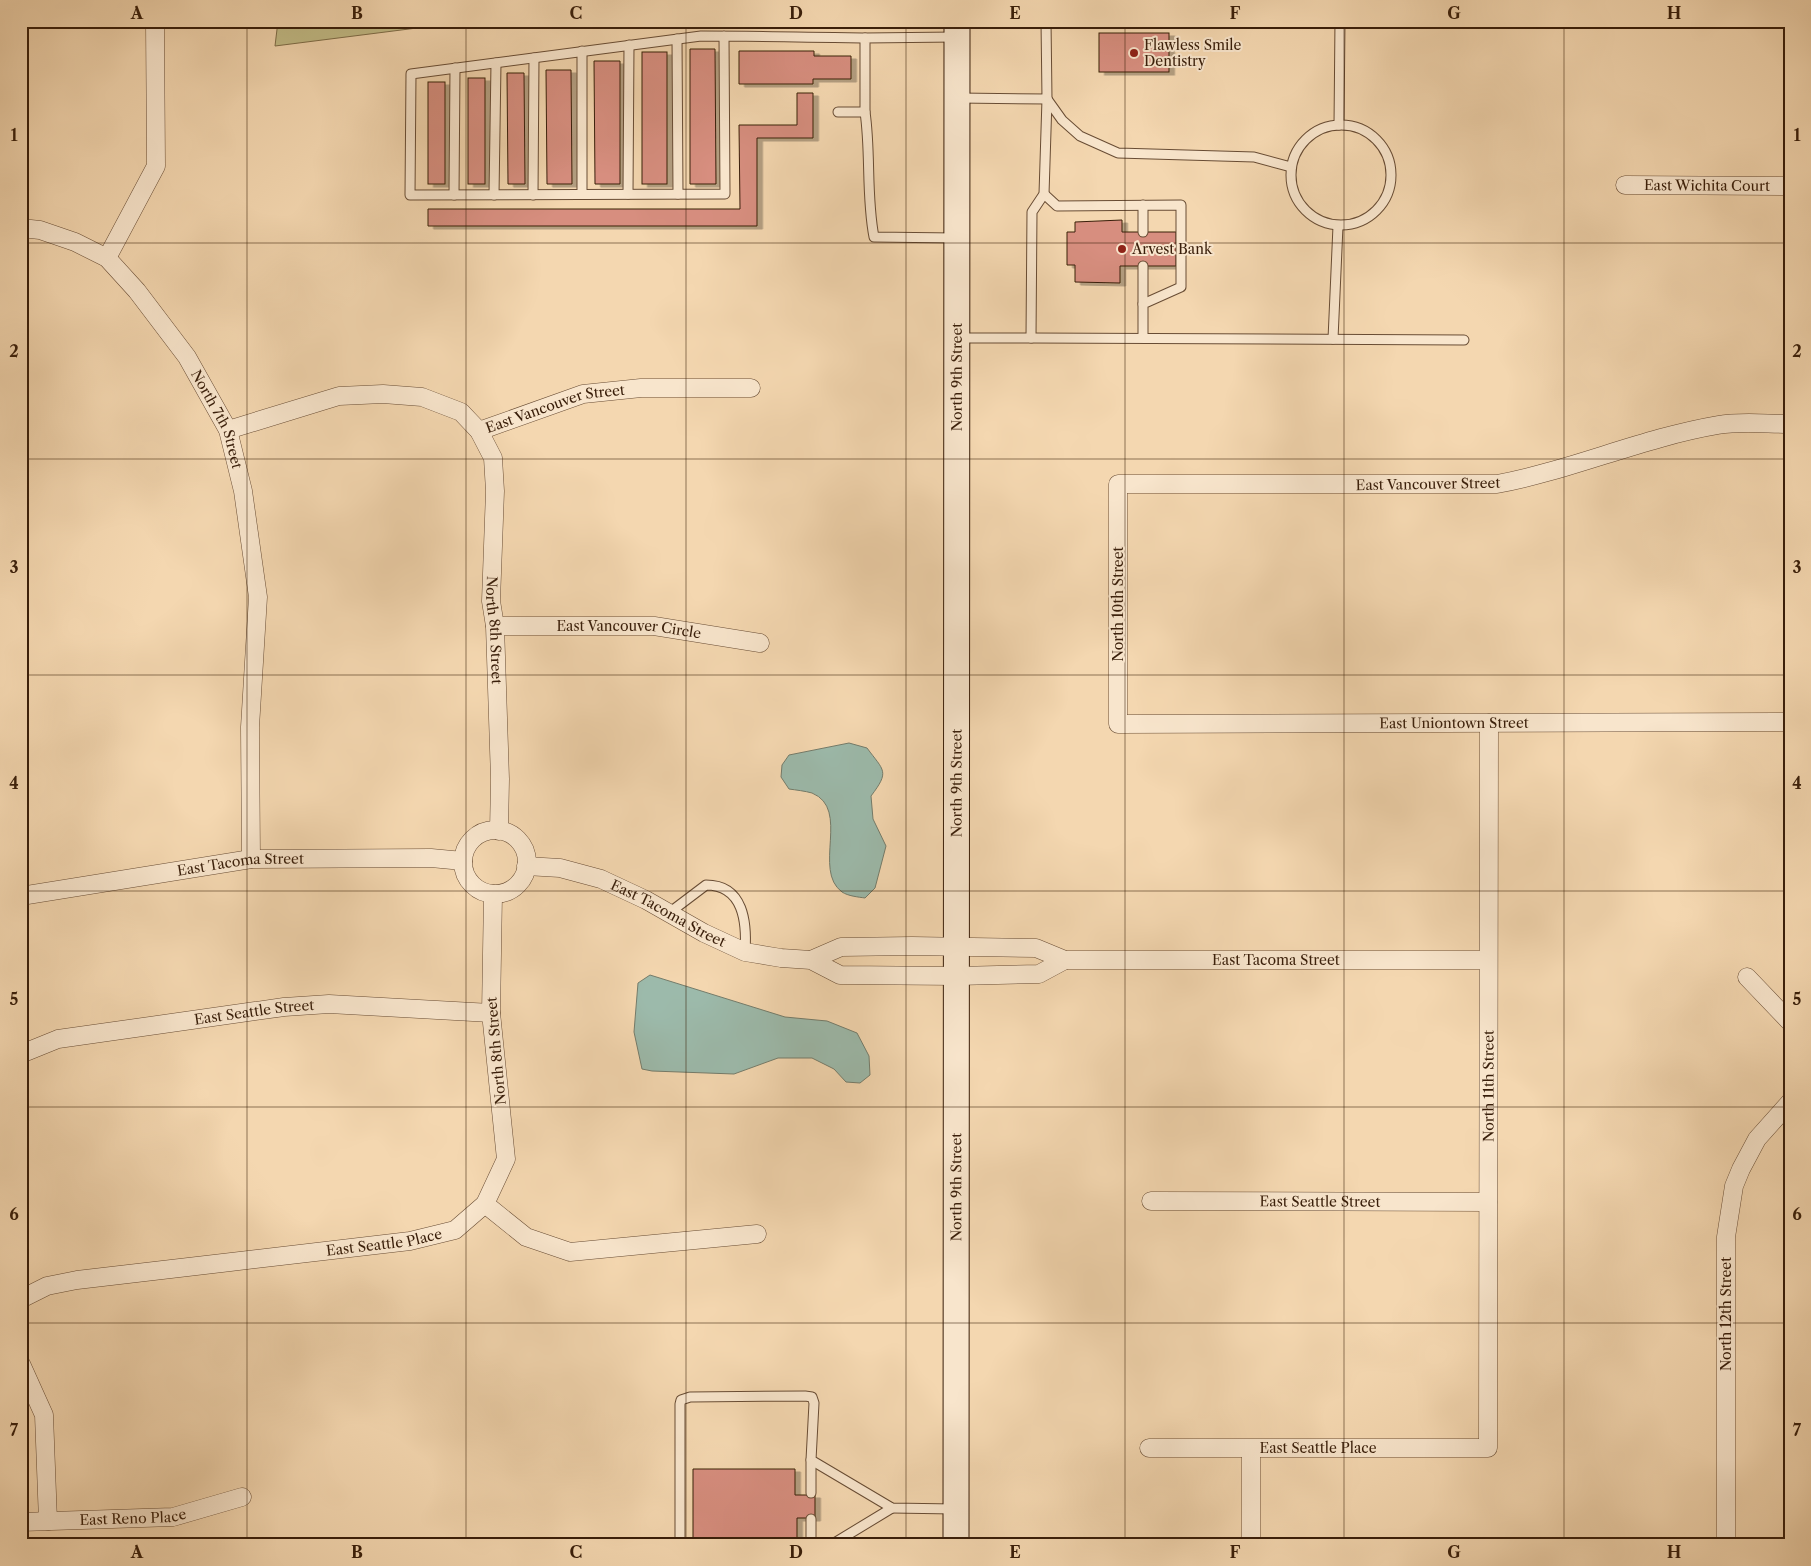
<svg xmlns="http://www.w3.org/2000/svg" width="1811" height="1566" font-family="'Libre Caslon Text',serif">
<defs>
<filter id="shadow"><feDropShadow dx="5.5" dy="3" stdDeviation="0" flood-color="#0004"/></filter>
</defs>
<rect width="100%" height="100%" fill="#f4d7b0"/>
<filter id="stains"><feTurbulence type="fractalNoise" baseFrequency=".004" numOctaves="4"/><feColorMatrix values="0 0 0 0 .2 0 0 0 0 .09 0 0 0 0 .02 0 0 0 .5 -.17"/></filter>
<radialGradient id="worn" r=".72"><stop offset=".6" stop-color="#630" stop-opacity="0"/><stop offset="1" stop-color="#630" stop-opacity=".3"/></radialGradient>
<path fill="#c2bc87" stroke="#7e6d48" d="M278,21h194l-197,25z"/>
<g fill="#9cbaab" stroke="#747c6b">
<path d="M849,743l18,5c17,23 23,23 4,48l2,23 13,27 -11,42 -10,10c-7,-1 -17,-2 -23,-6 -30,-22 9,-83 -30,-99 -7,-2 -16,-3 -23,-4l-8,-12 1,-12 7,-10z"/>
<path d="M650,975l135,42 42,4 30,12 12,23 1,19 -10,8 -14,-1 -12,-13 -22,-11h-34l-44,16 -82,-3 -10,-2 -8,-37 4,-49z"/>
</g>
<g fill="#d78e7f" stroke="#391e0a" filter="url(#shadow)">
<rect x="1099" y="33" width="70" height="39"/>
<path d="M690,49h25l1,135h-26z"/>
<path d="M739,51h75v5h37v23h-38v5h-74z"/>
<rect x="642" y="52" width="25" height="132"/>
<path d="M594,61h26v123h-25z"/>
<path d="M546,70h25l1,114h-25z"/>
<path d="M507,73h17l1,111h-17z"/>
<rect x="468" y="78" width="17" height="106"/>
<rect x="428" y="82" width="17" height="102"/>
<path d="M797,93h16v45h-56v88h-329v-17h312l-1,-84h58z"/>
<path d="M1122,220v12h54v34h-56v17l-45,-1v-17h-8v-33h8v-10z"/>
<path d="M693,1469h102v26h20v23h-18v27h-104z"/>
</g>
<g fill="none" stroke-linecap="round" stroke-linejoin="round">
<g stroke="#684c34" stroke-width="11">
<g id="service">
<path d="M724,36l1,158 -315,1 1,-121 290,-38c55,0 109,1 164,2"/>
<path d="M677,39l1,155"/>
<path d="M582,51v143"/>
<path d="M958,98l89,1 -1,-78"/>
<path d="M1047,99l15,21 18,16 38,17 136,4 37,10"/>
<path d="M838,112h27v-74l91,-1"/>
<path d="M865,112c6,41 1,84 9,125l81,1"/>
<circle cx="1341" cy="175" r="50"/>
<path d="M1339,125l1,-104"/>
<path d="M628,194l1,-149"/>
<path d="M1044,194l13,12 124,-1v82l-38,17v34"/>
<path d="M454,195l1,-127"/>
<path d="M494,195l2,-132"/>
<path d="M533,195l1,-137"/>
<path d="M1143,205v27"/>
<path d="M1143,266v38"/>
<path d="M957,338h74l1,-126 12,-18 3,-95"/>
<path d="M1031,338l433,2"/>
<path d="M1333,339l5,-113"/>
<path d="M669,913l37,-28c38,0 41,38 39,67"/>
<path d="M811,1493v-33"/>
<path d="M680,1545v-141l1,-4 9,-3 115,-1 7,1 2,6 -3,57 81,48 62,1"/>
<path d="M811,1545v-26"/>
<path d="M831,1545l61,-37"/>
</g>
</g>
<g stroke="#684c34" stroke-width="19">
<g id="minor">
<path id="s1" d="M1625,185l165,1"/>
<path id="s2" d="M21,228l19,2 35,12 32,16 30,33 50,66 41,73 15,61 15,106 -8,130 1,132"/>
<path d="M107,258l49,-92 -1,-145"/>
<path id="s3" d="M1790,424c-24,0 -49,-3 -72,1 -76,13 -146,45 -221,59h-379v240l672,-2"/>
<path id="s4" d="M228,430l111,-34 44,-2 39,3 39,15 18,19 14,27 2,33 -4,110 4,25 5,153 -1,52"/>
<path id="s5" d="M479,431l104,-37 58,-6h110"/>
<path id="s6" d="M495,626h159l106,17"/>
<circle cx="495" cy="862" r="32"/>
<path id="s7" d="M526,866l34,2 41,11 45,21 58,33 41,19 36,6 30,2 29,15 117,1 82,-2 26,-14"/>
<path id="s8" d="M21,896l230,-37 180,-1 32,3"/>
<path id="s9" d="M811,960l30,-13 71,-1 124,2 29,12h422"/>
<path d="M1747,977l43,45"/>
<path id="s10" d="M21,1054l37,-15 226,-32 45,-3 162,9"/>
<path id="s11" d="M1151,1201l337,1"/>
<path d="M485,1204l41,33 44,15 187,-18"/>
<path id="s12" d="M21,1299l26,-13 30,-6 333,-39 45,-11 30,-26 21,-45 -15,-146 2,-119"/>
<path d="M21,1364l23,51 4,106"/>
<path id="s13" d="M1149,1448h339l1,-725"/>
<path id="s14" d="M21,1522l152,-5 69,-20"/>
<path d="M1251,1545v-96"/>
<path d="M1726,1545v-308l8,-51 7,-17 16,-30 33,-37"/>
</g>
</g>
<g stroke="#391e0a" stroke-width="27">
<g id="secondary">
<path id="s15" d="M956,1545l1,-1524"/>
</g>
</g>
<use href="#service" stroke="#f8e5cc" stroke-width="9"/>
<use href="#minor" stroke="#f8e5cc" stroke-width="18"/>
<use href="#secondary" stroke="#f8e5cc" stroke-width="25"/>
</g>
<path fill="none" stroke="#391e0a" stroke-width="1" stroke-opacity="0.55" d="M247,21v1524M466,21v1524M686,21v1524M906,21v1524M1125,21v1524M1344,21v1524M1564,21v1524M21,243h1769M21,459h1769M21,675h1769M21,891h1769M21,1107h1769M21,1323h1769"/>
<g fill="#8f2418" stroke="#f8e5cc" stroke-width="2">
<circle cx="1134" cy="53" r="5"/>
<circle cx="1122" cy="249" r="5"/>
</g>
<g text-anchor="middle" stroke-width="4" stroke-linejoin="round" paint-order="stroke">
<g font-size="14" fill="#391e0a" stroke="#f8e5cc" text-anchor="start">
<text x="1144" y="50">Flawless Smile<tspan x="1144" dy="16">Dentistry</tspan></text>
<text x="1132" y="254">Arvest Bank</text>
</g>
<g font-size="14" fill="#391e0a" stroke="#f8e5cc">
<text dy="5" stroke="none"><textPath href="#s1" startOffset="82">East Wichita Court</textPath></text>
<text dy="5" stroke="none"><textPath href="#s15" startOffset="1168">North 9th Street</textPath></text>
<text dy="5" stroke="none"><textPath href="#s5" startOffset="80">East Vancouver Street</textPath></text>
<text dy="5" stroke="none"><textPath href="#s2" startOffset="289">North 7th Street</textPath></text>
<text transform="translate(1428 484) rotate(-1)" y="5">East Vancouver Street</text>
<text transform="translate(1118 604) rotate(-90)" y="5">North 10th Street</text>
<text dy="5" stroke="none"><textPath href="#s4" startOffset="470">North 8th Street</textPath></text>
<text dy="5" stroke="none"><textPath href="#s6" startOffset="134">East Vancouver Circle</textPath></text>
<text dy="5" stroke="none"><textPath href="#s3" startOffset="1256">East Uniontown Street</textPath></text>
<text dy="5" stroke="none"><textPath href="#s15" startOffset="762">North 9th Street</textPath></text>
<text dy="5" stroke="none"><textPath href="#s8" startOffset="222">East Tacoma Street</textPath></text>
<text dy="5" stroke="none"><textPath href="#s7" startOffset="152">East Tacoma Street</textPath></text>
<text dy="5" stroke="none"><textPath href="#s9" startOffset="470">East Tacoma Street</textPath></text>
<text dy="5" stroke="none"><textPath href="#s10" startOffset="238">East Seattle Street</textPath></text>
<text transform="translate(496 1051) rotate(-95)" y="5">North 8th Street</text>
<text dy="5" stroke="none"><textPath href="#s13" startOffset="701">North 11th Street</textPath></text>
<text dy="5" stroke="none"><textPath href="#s15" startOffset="358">North 9th Street</textPath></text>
<text dy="5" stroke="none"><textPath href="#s11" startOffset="169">East Seattle Street</textPath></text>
<text dy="5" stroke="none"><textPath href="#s12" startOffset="369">East Seattle Place</textPath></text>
<text transform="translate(1726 1314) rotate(-90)" y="5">North 12th Street</text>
<text dy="5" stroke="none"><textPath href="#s13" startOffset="169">East Seattle Place</textPath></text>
<text dy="5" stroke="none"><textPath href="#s14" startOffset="112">East Reno Place</textPath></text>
</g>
</g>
<rect width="1811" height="1566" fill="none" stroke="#f4d7b0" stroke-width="55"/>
<rect x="28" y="28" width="1756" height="1510" fill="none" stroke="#391e0a" stroke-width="2"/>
<g font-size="16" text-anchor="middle" font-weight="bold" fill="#391e0a">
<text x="137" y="19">A</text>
<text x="357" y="19">B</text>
<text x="576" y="19">C</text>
<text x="796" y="19">D</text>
<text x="1015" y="19">E</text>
<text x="1235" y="19">F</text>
<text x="1454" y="19">G</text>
<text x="1674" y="19">H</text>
<text x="14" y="141">1</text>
<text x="1797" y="141">1</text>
<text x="14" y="357">2</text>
<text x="1797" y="357">2</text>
<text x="14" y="573">3</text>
<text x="1797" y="573">3</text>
<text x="14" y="789">4</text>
<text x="1797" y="789">4</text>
<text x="14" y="1005">5</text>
<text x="1797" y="1005">5</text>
<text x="14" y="1220">6</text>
<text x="1797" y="1220">6</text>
<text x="14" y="1436">7</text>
<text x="1797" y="1436">7</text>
<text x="137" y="1558">A</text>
<text x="357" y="1558">B</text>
<text x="576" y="1558">C</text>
<text x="796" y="1558">D</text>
<text x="1015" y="1558">E</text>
<text x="1235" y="1558">F</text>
<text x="1454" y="1558">G</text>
<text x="1674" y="1558">H</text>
</g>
<rect width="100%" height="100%" filter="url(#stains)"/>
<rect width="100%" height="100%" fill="url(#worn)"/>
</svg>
